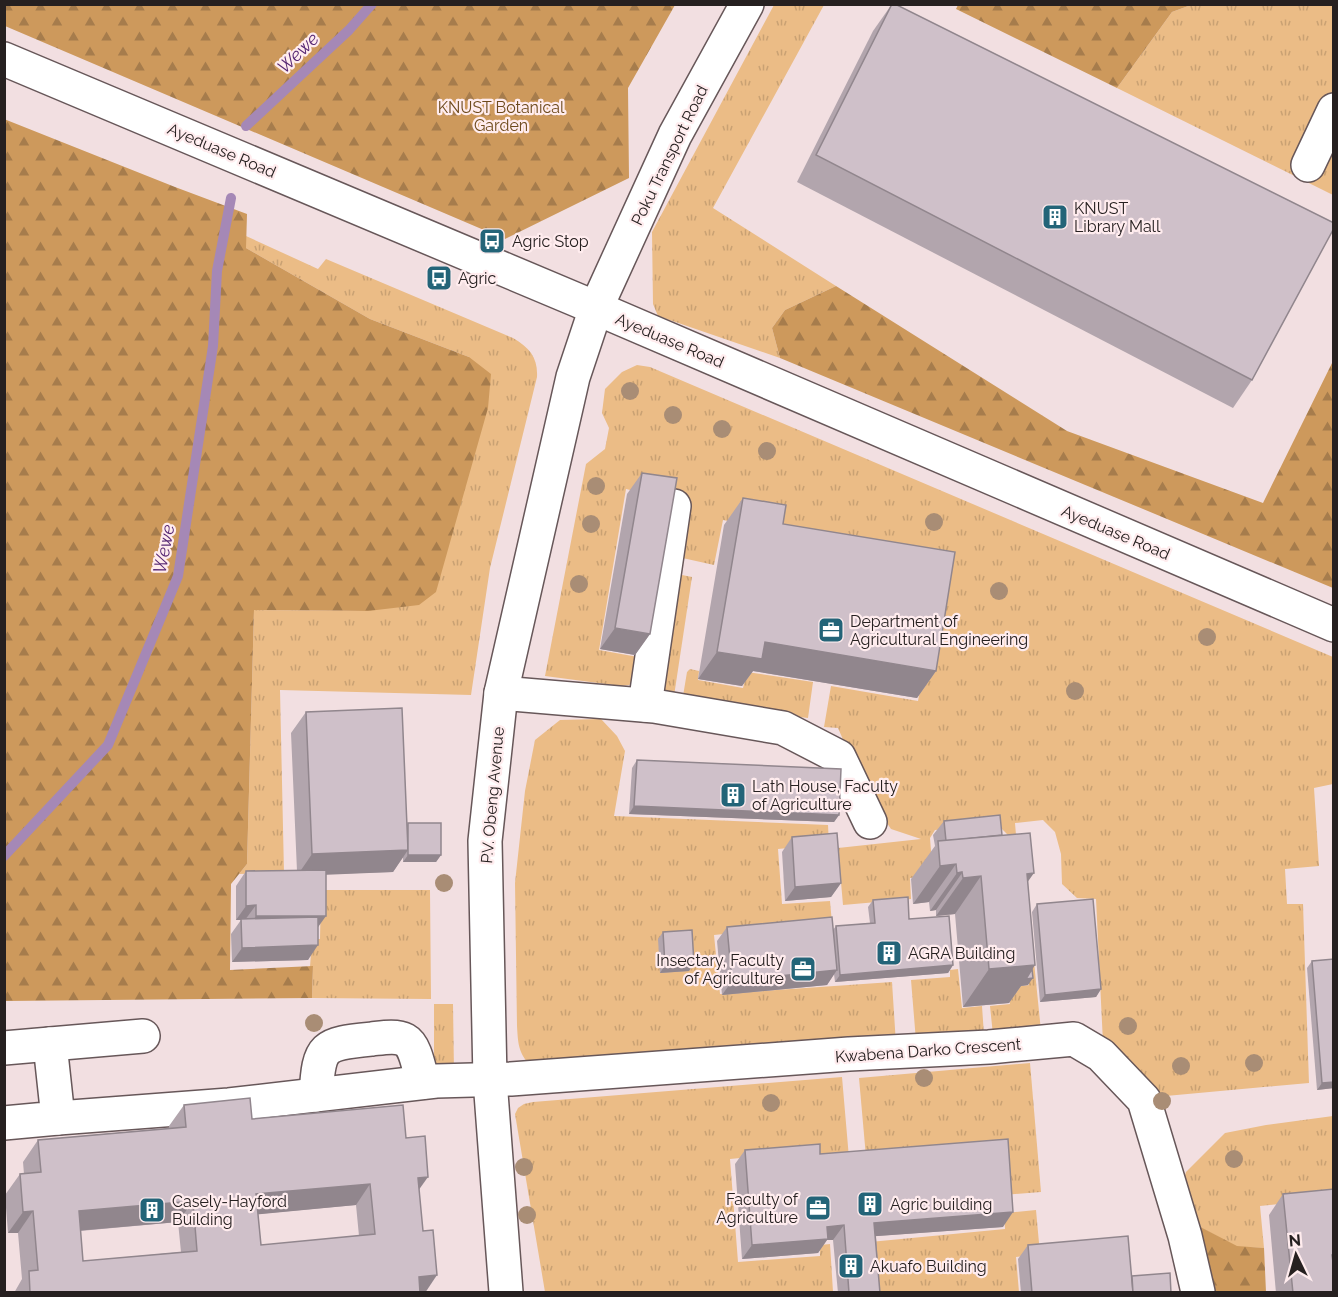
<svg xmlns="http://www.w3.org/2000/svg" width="1338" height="1297" font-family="Raleway,sans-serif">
<defs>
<pattern id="grass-tufts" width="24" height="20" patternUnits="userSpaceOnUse" patternTransform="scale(1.5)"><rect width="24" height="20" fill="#ebbc86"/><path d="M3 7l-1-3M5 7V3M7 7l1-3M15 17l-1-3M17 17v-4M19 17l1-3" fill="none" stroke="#c9a173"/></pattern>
<pattern id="forest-firs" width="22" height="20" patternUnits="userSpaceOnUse" patternTransform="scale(1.5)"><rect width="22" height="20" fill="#cd995c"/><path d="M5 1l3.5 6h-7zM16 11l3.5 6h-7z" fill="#a67c4c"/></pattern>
</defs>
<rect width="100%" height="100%" fill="#f2dfe1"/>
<g fill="url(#grass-tufts)">
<path d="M774,5h50l-111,203 123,78 -51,24 -13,18 8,30 -122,-42 -5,-12 -1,-72z"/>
<path d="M1191,5h142v190l-216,-107 55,-76z"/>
<path d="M246,236l72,33 8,-10 187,79c17,10 25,20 24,39l-47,191 -19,127 -191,-5 4,183 -45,1 8,-10 7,-254 114,1 101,-254 -99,-38 -124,-71z"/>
<path d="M637,365l13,2 683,290v127l-19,4 5,78 -34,3 2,35h16l6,179 -154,14 -52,-54 -7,-144 -19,-1 -15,-14 -1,-30 -6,-22 -12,-12 -28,3 1,12 -7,1 -11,-11 -63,5 -5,8 3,38 -23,2 1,21 -68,6 -5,-57 83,-9 -30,-10 -26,-39 -27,-62 -14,-1 7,-41 87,15 22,-125 -169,-46 -48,-10 -9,45 -36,-8 12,-53 -64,-15 -27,161 39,7 -1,23 -8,5 -8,1 -76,-10 41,-212 19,-15 4,-21 -7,-15 3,-24 17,-17z"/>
<path d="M677,574l15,3 -18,119 -15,-2z"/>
<path d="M690,669l9,2 -1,9 45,8 4,-16 66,10 -5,36 -126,-16 5,-30z"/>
<path d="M601,719l16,17 8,15 -11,65 214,9 1,19 -51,5 4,55 48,-3 2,22 -118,12 6,59 172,-12 4,62 -366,21c-12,-12 -12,-23 -13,-39l-2,-143 10,-92 10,-51 25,-20z"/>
<path d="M1024,863l17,168 -48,4 -3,-29 20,-2 -2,-16 21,-3 -3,-38z"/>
<path d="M321,890h109l1,109 -119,-1 1,-31h-3l2,-28h8z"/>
<path d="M958,969l4,39 20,-2 2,29 -68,6 -5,-61 39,-3v-7z"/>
<path d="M434,1004h19l1,69 -20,1z"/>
<path d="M1030,1063l11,129 -37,3 -138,-38 -7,-79z"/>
<path d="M842,1077l7,81 -35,3 -1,-10 -83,8 8,103 82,-6v-11l10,-1 3,48h-288l-30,-178 3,-6 6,-4 9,-2z"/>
<path d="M1333,1116v82l-73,8 4,42 -27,-1 -50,-27 -7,-29 6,-19 39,-39 41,-8z"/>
<path d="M1036,1210l4,44 -24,3 3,35h-145l-4,-50 135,-13 -1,-16z"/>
</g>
<g fill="url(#forest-firs)">
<path d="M5,4h670v1l-47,83 1,90 -124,61 -500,-213z"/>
<path d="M958,5v-1l233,1 -19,7 -55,76 -161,-79z"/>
<path d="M4,119l171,68 72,27 -1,34 124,71 99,38 22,17 -3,34 -52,184 -17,13 -51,6 -114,-1 -7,254 -16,20 -1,86 83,-4 -1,32 -307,3z"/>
<path d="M836,286l231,145 196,72 70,-142v227l-553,-230 -8,-30 13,-18z"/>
<path d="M1187,1220l50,26 27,2 2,44h-61z"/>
</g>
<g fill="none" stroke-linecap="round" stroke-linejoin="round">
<g stroke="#a588b6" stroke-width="10">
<path d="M246,126l103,-96 23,-26"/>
<path d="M4,856l104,-111 70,-169 35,-230 4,-75 14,-73"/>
</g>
<g stroke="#675759" stroke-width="36">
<g id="minor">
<path d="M4,59l592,249 738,317"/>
<path d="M1308,165l26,-55"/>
<path d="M501,693l153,13 129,22 56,29 31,65"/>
<path d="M645,705l29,-199"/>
<path d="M4,1048l139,-12"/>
<path d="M316,1095c3,-51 7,-51 56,-56 9,-1 24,-4 33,1 11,6 14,30 18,42"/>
<path d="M58,1118l171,-13 207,-24 75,-2 338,-25 140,-7 85,-8 27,16 43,45 41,136 13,56"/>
<path d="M4,1123l54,-5 -8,-74"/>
<path d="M506,1292l-16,-212 -5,-239 16,-148 72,-316 23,-69 79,-173 72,-131"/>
</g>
</g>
<use href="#minor" stroke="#fff" stroke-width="33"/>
</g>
<g fill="#a98d75">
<circle cx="630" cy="391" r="9"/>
<circle cx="673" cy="415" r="9"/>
<circle cx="722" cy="429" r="9"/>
<circle cx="767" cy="451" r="9"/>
<circle cx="596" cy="486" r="9"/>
<circle cx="934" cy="522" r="9"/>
<circle cx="591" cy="524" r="9"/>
<circle cx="579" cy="584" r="9"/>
<circle cx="999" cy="591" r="9"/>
<circle cx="1207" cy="637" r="9"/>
<circle cx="1075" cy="691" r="9"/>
<circle cx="444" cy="883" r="9"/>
<circle cx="314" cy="1023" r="9"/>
<circle cx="1128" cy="1026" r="9"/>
<circle cx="1254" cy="1063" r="9"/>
<circle cx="1181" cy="1066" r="9"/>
<circle cx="924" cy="1078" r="9"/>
<circle cx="1162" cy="1101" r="9"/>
<circle cx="771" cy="1103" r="9"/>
<circle cx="1234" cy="1159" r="9"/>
<circle cx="524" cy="1167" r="9"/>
<circle cx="527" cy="1215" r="9"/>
</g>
<g fill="#b2a5ad" fill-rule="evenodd">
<path d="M892,4l360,376 -19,28 -436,-226 76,-151z"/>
<path d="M642,473l8,161 -15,21 -35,-6 27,-155z"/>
<path d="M743,498l40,26 153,147 -19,27 -164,-27 -11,15 -44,-7 26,-154z"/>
<path d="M306,712l101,113 1,-2 33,32 -5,7h-33v-5l-10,15 -67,2 -8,53 -10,33 -76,2 -1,-28 10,-14h-5v-34l10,-15h51l-6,-138z"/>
<path d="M637,760l202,55 -5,7 -205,-8 3,-46z"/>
<path d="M944,821l58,14 26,47 4,87 -4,16 -7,1 -12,17 -46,4 -8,-93 -19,2v-6l-6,1 -1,-9 -16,2 -2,-25 24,-33 -2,-11z"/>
<path d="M792,837l49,46 -10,14 -46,4 -3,-49z"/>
<path d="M873,900l36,19 44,46 -5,8 -113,9 -1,-8 -7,11 -105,10 -5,-54 10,-14 106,3 3,-4 34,-3 -2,-16z"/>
<path d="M1037,904l64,85 -5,8 -56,5 -8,-90z"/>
<path d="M663,932l26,39 -29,2 -2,-34z"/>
<path d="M1334,959v129l-17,2 -10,-122 5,-7z"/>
<path d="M184,1105l68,14 154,19 13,52 6,103h-411l8,-14 -4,-46h-10l-3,-38 15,-21h4l-1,-12 15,-22 131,-12v-2zM356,1205l3,31 -98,9 -3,-31zM178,1222l3,30 -98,9 -3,-30z"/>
<path d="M745,1150l75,4 183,73 -127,9 4,57h-42l-5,-53h-6l-9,13 -76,6 -7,-95z"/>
<path d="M1283,1194l51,99h-58l-7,-78z"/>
<path d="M1028,1245l104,31 39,17h-150l-3,-34z"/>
</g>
<g fill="#91868d">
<path d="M615,628l35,6 -15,21 -35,-6z"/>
<path d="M765,642l171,29 -19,27 -164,-27 -11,15 -44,-7 19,-27z"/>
<path d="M634,806l205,9 -5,7 -205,-8z"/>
<path d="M408,850l-15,22 -96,4 15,-22z"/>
<path d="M408,855h33l-5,7h-33z"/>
<path d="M948,861l46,9 -32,3 -26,37 -6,1 27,-38 -1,-9 -27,38 -16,2 27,-38z"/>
<path d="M1034,873l-27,38 20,-37z"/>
<path d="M981,876l-26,38 -19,2 27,-38z"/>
<path d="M841,883l-10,14 -46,4 10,-14z"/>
<path d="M256,905l-11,15h-9l10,-14z"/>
<path d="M256,916h70l-10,14 -70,1z"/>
<path d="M318,945l-10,15 -76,2 10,-14z"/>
<path d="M694,964l-5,7 -29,2 5,-8z"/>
<path d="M953,965l-5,8 -113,9 5,-7z"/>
<path d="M1035,965l-9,14 7,-1 -5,7 -7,1 -12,17 -46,4 26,-38z"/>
<path d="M837,970l-10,15 -105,10 10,-14z"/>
<path d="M1101,989l-5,8 -56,5 5,-7z"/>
<path d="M1334,1082v6l-17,2 5,-7z"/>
<path d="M428,1177l-15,21 5,-20z"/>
<path d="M370,1184l-14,21 -115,11 15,-22z"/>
<path d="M193,1201l-15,21 -114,10 15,-21z"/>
<path d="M33,1211l-15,22h-10l15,-21z"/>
<path d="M1013,1212l-10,15 -139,10 10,-14z"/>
<path d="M844,1225l-11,15h-6l-9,13 -76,6 10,-14 75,-18z"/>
<path d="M437,1275l-12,18h-17l11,-16z"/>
</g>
<g fill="#cfc0c9" stroke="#91868d" stroke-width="1.5" fill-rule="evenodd">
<path d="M892,4h3l439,219v5l-82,152 -436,-225z"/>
<path d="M642,473l35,5 -27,156 -35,-6z"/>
<path d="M743,498l43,7 -3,19 172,28 -19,119 -171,-29 -3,17 -45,-7z"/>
<path d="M402,708l6,142 -96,4 -6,-142z"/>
<path d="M637,760l204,9 -2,46 -205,-9z"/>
<path d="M1000,815l2,20 -56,6 -2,-20z"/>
<rect x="408" y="823" width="33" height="32"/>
<path d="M837,833l4,50 -46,4 -3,-50z"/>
<path d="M1030,833l4,40 -7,1 8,91 -46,4 -8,-93 -18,2 -1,-6 -5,1 -1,-9 -16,2 -2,-25z"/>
<path d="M326,870v46h-70v-11l-10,1v-35z"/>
<path d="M908,897l1,22 40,-3 4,49 -113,10 -4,-49 39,-3 -2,-23z"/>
<path d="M1093,899l8,90 -56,6 -8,-91z"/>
<path d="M318,917v28l-76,3 -1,-29z"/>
<path d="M832,917l5,53 -105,11 -5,-54z"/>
<path d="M692,930l2,34 -29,1 -2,-33z"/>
<path d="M1334,959v123l-12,1 -10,-122z"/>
<path d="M1032,969l1,9 -7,1z"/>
<path d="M250,1098l2,21 151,-14 3,33 19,-2 3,41 -10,1 5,53 10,-1 4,45 -18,2 1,16h-390l-1,-22 9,-1 -5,-59 -10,1 -3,-38 21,-2 -3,-32 148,-13 -2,-22zM370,1184l5,50 -114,11 -5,-51zM193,1201l4,50 -114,10 -4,-50z"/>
<path d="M1008,1139l5,73 -139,11 6,70h-31l-5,-68 -17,2 1,12 -76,6 -7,-95 75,-6v10z"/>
<path d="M1334,1189v66h-2l2,15v23h-41l-10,-99z"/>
<path d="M1128,1236l5,57h-101l-4,-48z"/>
<path d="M1170,1273l1,20h-38l-1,-17z"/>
</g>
<defs>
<g id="building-square" transform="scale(1.35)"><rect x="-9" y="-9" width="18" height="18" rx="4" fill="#236478" stroke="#ffecee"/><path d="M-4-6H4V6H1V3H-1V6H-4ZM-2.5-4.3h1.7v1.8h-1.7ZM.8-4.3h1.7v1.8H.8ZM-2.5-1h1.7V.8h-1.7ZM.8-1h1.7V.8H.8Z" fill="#fff"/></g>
<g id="bus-square" transform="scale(1.35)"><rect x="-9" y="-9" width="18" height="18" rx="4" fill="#236478" stroke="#ffecee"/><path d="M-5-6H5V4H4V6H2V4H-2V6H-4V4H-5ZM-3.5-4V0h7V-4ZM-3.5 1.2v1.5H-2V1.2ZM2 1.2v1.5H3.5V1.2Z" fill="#fff"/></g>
<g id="office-square" transform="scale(1.35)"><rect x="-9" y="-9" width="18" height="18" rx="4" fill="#236478" stroke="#ffecee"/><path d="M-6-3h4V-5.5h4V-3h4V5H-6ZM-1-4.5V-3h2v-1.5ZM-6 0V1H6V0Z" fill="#fff"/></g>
</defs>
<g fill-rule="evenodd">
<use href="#building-square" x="1055" y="217"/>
<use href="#bus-square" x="492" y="241"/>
<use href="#bus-square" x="439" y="278"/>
<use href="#office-square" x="831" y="630"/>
<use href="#building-square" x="733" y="795"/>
<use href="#building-square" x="889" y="953"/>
<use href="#office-square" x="803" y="969"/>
<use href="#building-square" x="870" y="1204"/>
<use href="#office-square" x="818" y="1208"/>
<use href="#building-square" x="152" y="1210"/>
<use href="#building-square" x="851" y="1266"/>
</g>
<g text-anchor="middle" stroke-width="4.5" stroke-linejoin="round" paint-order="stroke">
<g font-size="16" fill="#6e4a1c" stroke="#ffecee">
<text x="501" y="113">KNUST Botanical<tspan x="501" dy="18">Garden</tspan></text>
</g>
<g font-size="16" fill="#262020" stroke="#ffecee">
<text transform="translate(222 150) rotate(23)" y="6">Ayeduase Road</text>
<text transform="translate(669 155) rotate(-64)" y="6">Poku Transport Road</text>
<text transform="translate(670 340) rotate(23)" y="6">Ayeduase Road</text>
<text transform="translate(1116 532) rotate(23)" y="6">Ayeduase Road</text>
<text transform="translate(492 795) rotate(-85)" y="6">P.V. Obeng Avenue</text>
<text transform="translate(928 1050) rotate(-4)" y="6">Kwabena Darko Crescent</text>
</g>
<g font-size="16" fill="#262020" stroke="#ffecee" text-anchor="start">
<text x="1074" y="214">KNUST<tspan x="1074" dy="18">Library Mall</tspan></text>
<text x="512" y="247">Agric Stop</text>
<text x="458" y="284">Agric</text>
<text x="850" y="627">Department of<tspan x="850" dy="18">Agricultural Engineering</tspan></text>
<text x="752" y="792">Lath House, Faculty<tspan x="752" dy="18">of Agriculture</tspan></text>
<text x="908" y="959">AGRA Building</text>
<text x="784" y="966" text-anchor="end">Insectary, Faculty<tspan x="784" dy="18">of Agriculture</tspan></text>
<text x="798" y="1205" text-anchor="end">Faculty of<tspan x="798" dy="18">Agriculture</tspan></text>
<text x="172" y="1207">Casely-Hayford<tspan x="172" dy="18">Building</tspan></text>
<text x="890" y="1210">Agric building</text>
<text x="870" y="1272">Akuafo Building</text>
</g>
<g font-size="18" font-style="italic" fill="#572773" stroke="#ffecee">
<text transform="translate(298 53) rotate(-44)" y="6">Wewe</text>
<text transform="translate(164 549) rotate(-79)" y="6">Wewe</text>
</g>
</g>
<rect width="1338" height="1297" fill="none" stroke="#262020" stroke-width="12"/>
<g transform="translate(1296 1255) rotate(355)" stroke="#ffecee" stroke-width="4.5" paint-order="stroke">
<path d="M0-4.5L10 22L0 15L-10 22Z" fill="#262020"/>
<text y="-9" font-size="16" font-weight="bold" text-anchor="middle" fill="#262020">N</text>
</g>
</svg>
